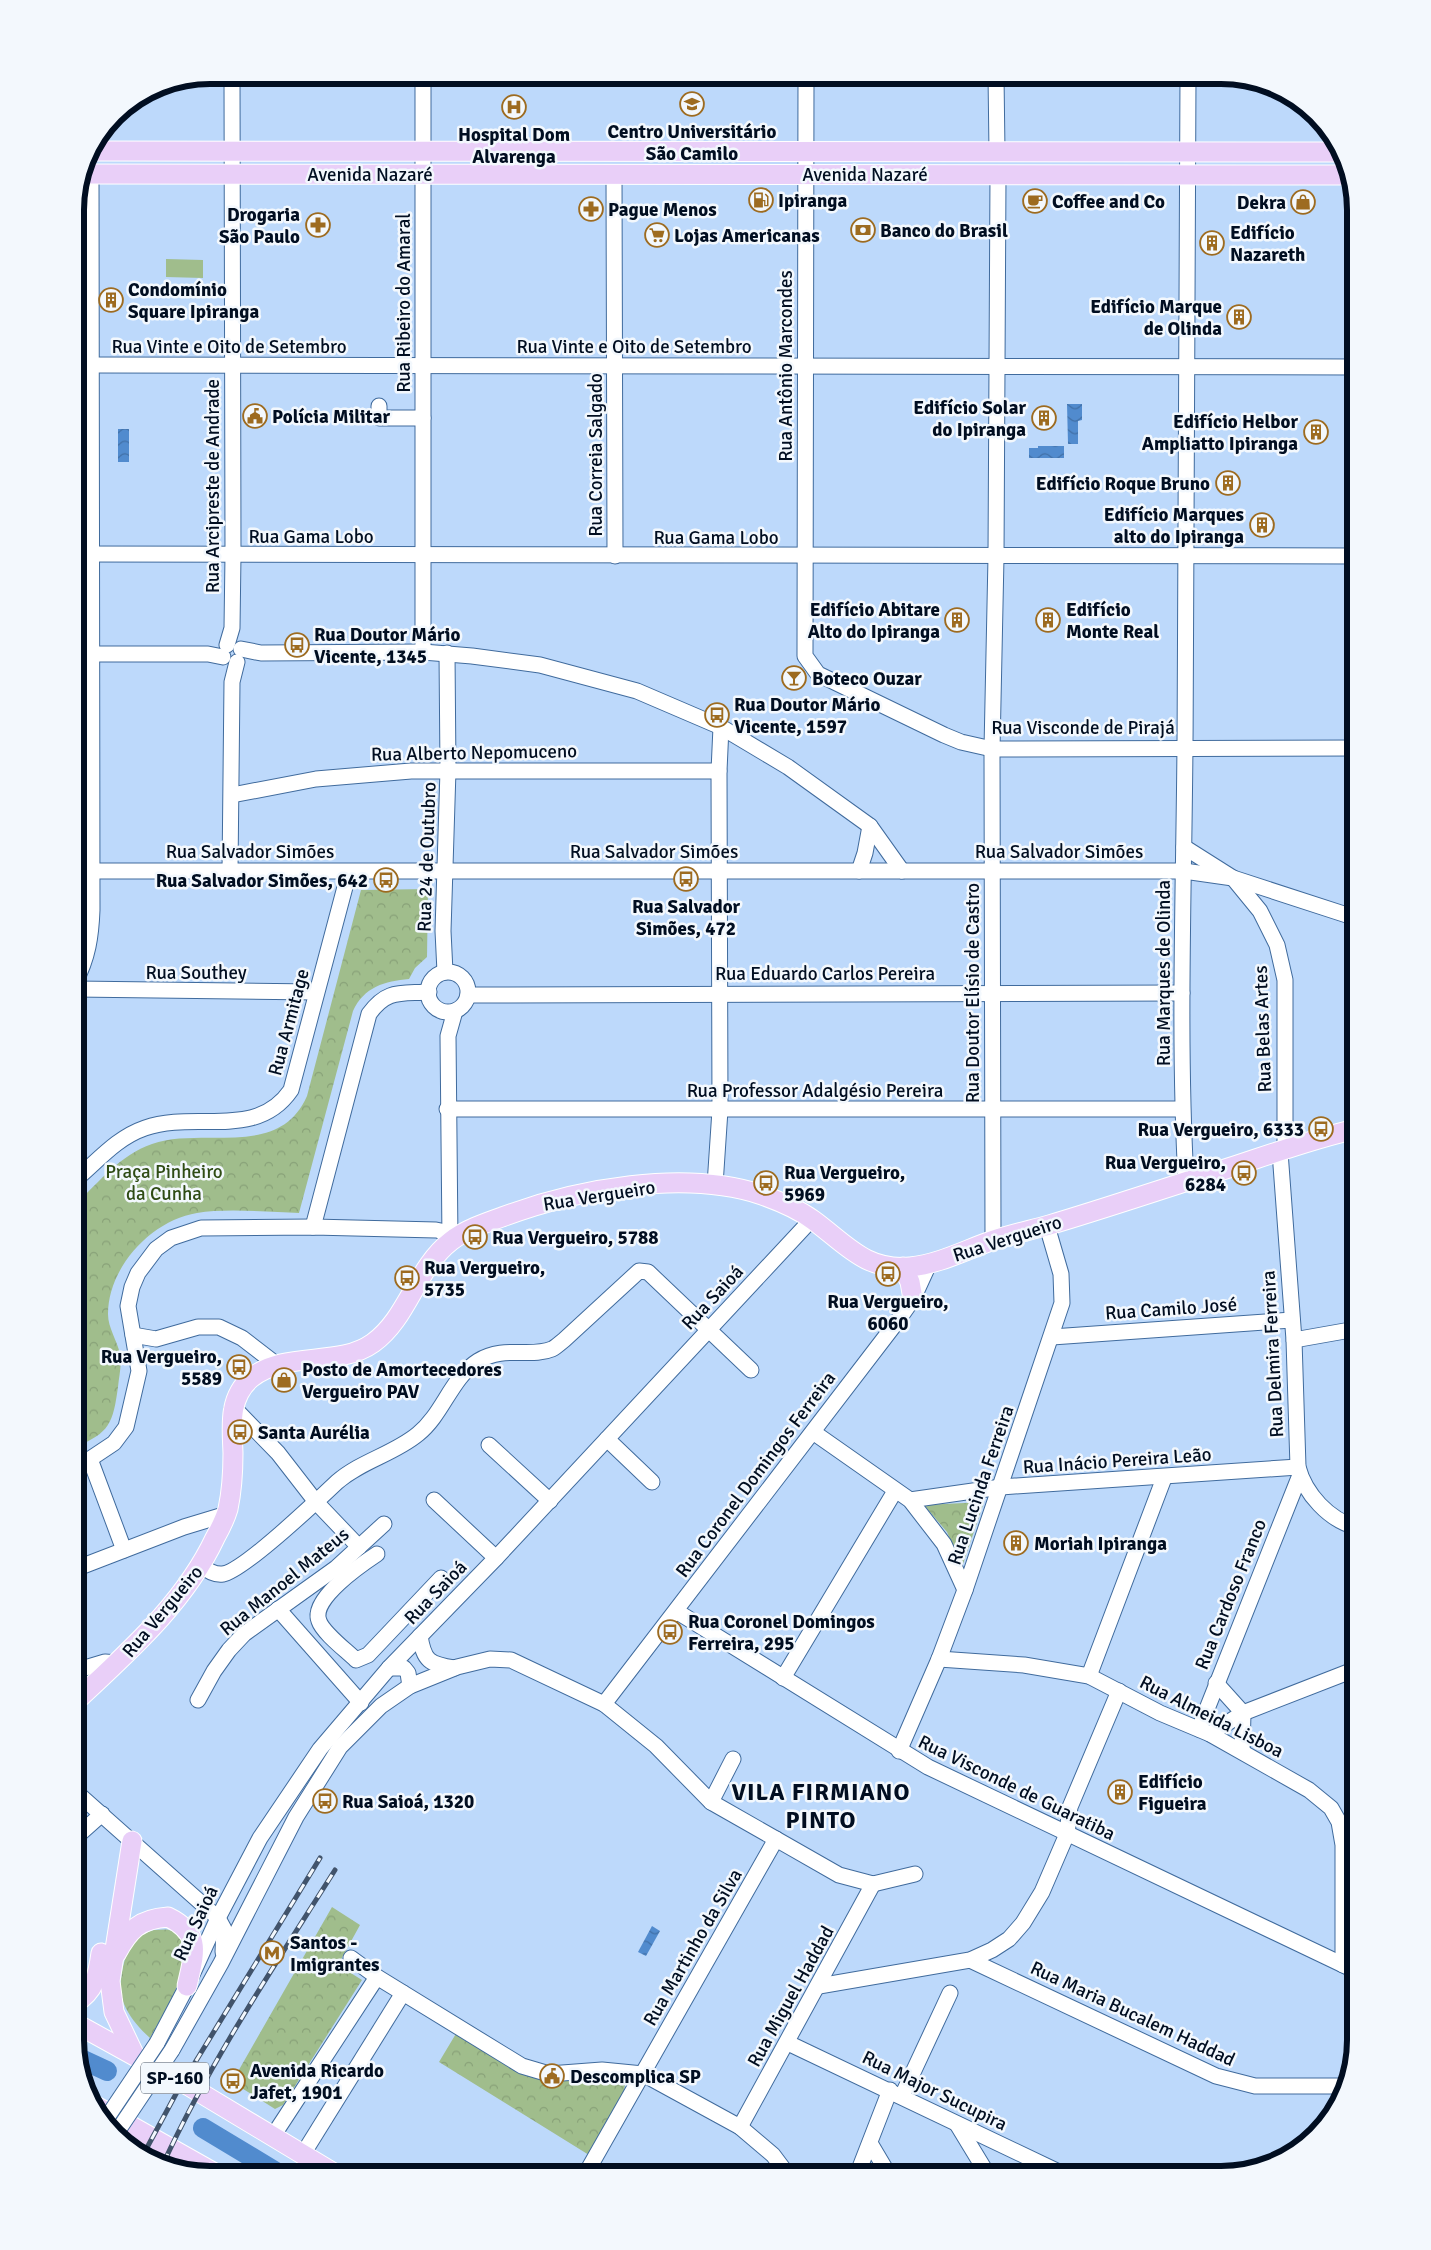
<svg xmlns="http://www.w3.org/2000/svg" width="1431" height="2250" font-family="Signika,sans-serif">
<defs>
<pattern id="park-crowns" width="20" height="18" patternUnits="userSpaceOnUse" patternTransform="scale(1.25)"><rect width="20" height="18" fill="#a0bd8c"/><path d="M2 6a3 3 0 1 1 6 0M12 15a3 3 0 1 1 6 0" fill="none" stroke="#88a178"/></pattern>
<pattern id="water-waves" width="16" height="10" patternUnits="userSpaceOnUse" patternTransform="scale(1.25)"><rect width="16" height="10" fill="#518bce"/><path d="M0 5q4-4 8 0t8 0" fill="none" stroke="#4170a7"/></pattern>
</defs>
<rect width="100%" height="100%" fill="#bdd9fb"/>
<path fill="#a0bd8c" d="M166,259l37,1v18l-37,-1z"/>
<g fill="url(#park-crowns)">
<path d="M428,889l-1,68 -12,11 -6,11c-24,2 -45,8 -56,32l-54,202c-29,-1 -74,-5 -102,0 -45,7 -89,54 -89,101 0,14 9,26 12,40 2,11 -1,22 -2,33 -5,36 -8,46 -43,60v-242c24,-23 45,-50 77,-61 51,-18 127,16 155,-48l54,-206z"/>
<path d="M984,1502l-22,65 -15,-35 -23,-27z"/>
<path d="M332,1907l28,18 -22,40 24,15 -79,125 -8,4 -43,-27z"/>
<path d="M154,1930c5,0 11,-1 15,0 43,9 -8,88 -19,108 -11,-10 -20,-20 -26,-34 -8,-17 0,-57 15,-68 4,-3 10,-4 15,-6z"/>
<path d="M457,2032c23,15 55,41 81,47 26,5 55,-5 81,-2l6,7 -1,8 -35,63 -150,-93z"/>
</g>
<g fill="url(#water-waves)">
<path d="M1067,404h15v16l-4,1v23h-10z"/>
<rect x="118" y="429" width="11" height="33"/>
<path d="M1038,446h26v12h-35v-10h9z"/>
<path d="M652,1926l8,5 -14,25 -8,-4z"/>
</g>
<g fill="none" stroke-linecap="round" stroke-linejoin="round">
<g stroke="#518bce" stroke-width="20">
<path d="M79,2058l28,13"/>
<path d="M203,2128l78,47"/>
</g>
<g stroke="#406b9d" stroke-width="17">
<g id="minor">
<path d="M806,75l-1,581 13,18 126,61 17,7 31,7 364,-1"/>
<path d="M996,75l1,77"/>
<path d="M614,174l1,382"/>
<path d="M91,365l1265,2"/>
<path d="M379,406v12h44"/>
<path d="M75,554l1281,2"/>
<path d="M227,645l5,-17 1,-73 -1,-480"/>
<path d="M241,649l20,4 162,-1 49,4 68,9 97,26 84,36 67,40 82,59 32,45"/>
<path d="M423,652v-577"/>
<path d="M75,654h133l15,3"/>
<path d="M232,795l84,-16 95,-8h308"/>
<path d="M1184,847l49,31 27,33 17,34 8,35v170"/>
<path d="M75,871h1109l49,7 123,40"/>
<path d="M859,871l6,-18 5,-27"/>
<path d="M230,872l2,-190 5,-20"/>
<path d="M445,972l-2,-41 5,-161 -1,-117"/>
<circle cx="448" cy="992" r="20"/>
<path d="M75,982c13,-24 16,-46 17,-72l-1,-736"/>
<path d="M75,989l241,3"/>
<path d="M468,995l714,-2"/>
<path d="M447,1109h735"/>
<path d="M1280,1152l14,188 4,127c7,27 31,53 58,60"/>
<path d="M75,1180c23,-19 41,-42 70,-52 50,-18 111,13 146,-38l58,-218"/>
<path d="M1186,1181c-8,-146 -2,-292 -1,-439 2,-222 2,-444 3,-667"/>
<path d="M715,1185l5,-75 -1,-339 2,-44"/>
<path d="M313,1227l56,-213c18,-25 31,-20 60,-22"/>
<path d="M993,1240l-1,-491 4,-192 2,-382"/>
<path d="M450,1241l-2,-205 7,-25"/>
<path d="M133,1335l23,4 42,-12h21l23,11 35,27"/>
<path d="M1052,1337l240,-17"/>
<path d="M1294,1340l62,-11"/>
<path d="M232,1409l7,4 39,40 38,49 43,45"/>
<path d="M813,1432l97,68 34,44 21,46"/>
<path d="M607,1439l45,43"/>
<path d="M489,1445l61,56"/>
<path d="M90,1459l34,91"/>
<path d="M75,1465l15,-6 24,-16 12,-16 13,-56 -11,-65 4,-19 6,-14 18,-24 15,-11 30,-10 112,-1 123,3 5,1 9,10"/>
<path d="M434,1500l62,58"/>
<path d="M910,1500l91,-13 297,-20"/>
<path d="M377,1554c-15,10 -67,45 -58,67 4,12 28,30 37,39l12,-5 73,-77"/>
<path d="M202,1566c6,5 12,9 21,8 20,-3 95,-74 114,-92 24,-21 57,-28 81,-48 25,-20 33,-56 60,-73 26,-16 53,-3 74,-12 4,-2 8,-6 12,-9l75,-69 9,1 103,98"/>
<path d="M75,1569l109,-42 43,-13"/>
<path d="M278,1609l83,94"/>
<path d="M676,1611l252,156 428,204"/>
<path d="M420,1636c4,25 9,28 34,32"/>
<path d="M939,1659l85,6 65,11 71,37 50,21 99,56 22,18 8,14 4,23v120"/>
<path d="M389,1668h15l4,5 2,13"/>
<path d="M75,1671l30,-9 13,1"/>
<path d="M1089,1676l75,-198"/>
<path d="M783,1678l112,-187"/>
<path d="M1216,1683l27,30 -1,38"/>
<path d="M198,1700l16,-29 15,-21 15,-16 92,-66 48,-44"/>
<path d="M604,1704l295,-385 14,-20 16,-35"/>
<path d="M1199,1729l101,-254"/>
<path d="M1210,1734l33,-21 113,-44"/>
<path d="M899,1751l40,-92 26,-69 97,-287 -1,-29 -14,-48"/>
<path d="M75,1791l143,127 6,11 -1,23"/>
<path d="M711,1802l22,-43"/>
<path d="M75,1838l27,-24"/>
<path d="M351,1958l26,19 145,89 27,8 53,-4 41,4 97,53 33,28 15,20"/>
<path d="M970,1960l246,116 39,10h89"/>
<path d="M819,1986l151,-26 22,-10 17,-11 14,-16 19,-31 25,-58 3,-27 49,-116"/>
<path d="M157,2043l30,-57 31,-68 42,-80 60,-89 69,-81 107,-110 316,-339"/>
<path d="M788,2043l277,132"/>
<path d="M172,2050l49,-87 75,-146 44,-70 41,-41 29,-20 47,-19 33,-8 21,1 93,44 52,42 55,56 128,73 34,9 42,-10"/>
<path d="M902,2096l48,-103"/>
<path d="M957,2124l31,51"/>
<path d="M740,2127l133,-243"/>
<path d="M273,2136l104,-159"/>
<path d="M870,2143l19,32"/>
<path d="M303,2154l100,-161"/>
<path d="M585,2175l191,-336"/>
<path d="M857,2175l33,-85"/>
</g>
</g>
<g stroke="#fff" stroke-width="21">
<g id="major">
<path d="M90,151l1252,1"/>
<path d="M82,174l1266,1"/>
<path d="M903,1267l7,15 3,17"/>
<path d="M75,1702c52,-49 109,-98 140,-164 5,-9 10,-19 13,-29 4,-19 5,-37 5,-56 -1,-27 -5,-55 18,-75 35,-28 87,-10 122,-35 35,-25 43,-75 78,-102 14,-11 34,-18 51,-24 75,-28 182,-48 260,-22 17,6 36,14 51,25 33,24 52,51 97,47 30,-3 57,-18 84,-27 18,-6 37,-10 55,-15 54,-16 107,-34 161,-51 48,-15 97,-34 146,-45"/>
<path d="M132,1841l-22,140 4,31 20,42"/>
<path d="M116,1954c13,-24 23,-35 52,-37 35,17 26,37 19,69"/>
<path d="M75,2003c20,-12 23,-28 26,-50"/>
<path d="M75,2023l114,63 148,89"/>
<path d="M94,2105l124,70"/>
</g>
</g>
<use href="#minor" stroke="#fff" stroke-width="15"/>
<use href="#major" stroke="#e9cff8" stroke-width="19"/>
<g stroke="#41536b" stroke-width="5">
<g id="rail">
<path d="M143,2155l34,-63 143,-234"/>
<path d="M164,2162c47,-102 111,-197 171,-292"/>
</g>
</g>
<use href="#rail" stroke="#f3f8fd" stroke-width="3" stroke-dasharray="9" stroke-linecap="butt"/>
<g stroke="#406b9d" stroke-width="17" stroke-linecap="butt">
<g id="minor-bridge">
<path d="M106,2119l51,-76"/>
<path d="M117,2132l55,-82"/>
</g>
</g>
<use href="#minor-bridge" stroke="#fff" stroke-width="15"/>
</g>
<defs>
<g id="university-ring" transform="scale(1.25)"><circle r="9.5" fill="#f3f8fd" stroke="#9d6b20" stroke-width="1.5"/><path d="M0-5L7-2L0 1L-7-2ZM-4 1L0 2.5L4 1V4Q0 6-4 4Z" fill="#9d6b20"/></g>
<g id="hospital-ring" transform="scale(1.25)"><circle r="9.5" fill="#f3f8fd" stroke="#9d6b20" stroke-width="1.5"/><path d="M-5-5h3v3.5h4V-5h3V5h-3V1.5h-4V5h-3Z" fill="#9d6b20"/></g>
<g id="fuel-ring" transform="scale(1.25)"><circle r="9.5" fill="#f3f8fd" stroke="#9d6b20" stroke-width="1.5"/><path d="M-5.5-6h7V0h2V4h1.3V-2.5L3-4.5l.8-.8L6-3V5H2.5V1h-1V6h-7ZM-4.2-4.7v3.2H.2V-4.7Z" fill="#9d6b20"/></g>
<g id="cafe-ring" transform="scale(1.25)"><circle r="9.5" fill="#f3f8fd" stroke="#9d6b20" stroke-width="1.5"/><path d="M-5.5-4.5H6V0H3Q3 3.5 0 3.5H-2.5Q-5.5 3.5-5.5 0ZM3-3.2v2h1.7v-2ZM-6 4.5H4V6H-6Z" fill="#9d6b20"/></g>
<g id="shop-ring" transform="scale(1.25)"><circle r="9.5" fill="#f3f8fd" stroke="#9d6b20" stroke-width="1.5"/><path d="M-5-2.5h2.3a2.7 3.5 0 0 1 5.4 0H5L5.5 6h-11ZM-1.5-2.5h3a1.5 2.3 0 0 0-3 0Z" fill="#9d6b20"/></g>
<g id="pharmacy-ring" transform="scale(1.25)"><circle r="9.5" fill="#f3f8fd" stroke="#9d6b20" stroke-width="1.5"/><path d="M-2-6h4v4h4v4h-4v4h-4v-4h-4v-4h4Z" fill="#9d6b20"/></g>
<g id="bank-ring" transform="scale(1.25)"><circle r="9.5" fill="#f3f8fd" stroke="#9d6b20" stroke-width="1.5"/><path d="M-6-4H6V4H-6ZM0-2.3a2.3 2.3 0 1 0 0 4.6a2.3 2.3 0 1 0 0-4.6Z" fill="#9d6b20"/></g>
<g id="supermarket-ring" transform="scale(1.25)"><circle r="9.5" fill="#f3f8fd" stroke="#9d6b20" stroke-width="1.5"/><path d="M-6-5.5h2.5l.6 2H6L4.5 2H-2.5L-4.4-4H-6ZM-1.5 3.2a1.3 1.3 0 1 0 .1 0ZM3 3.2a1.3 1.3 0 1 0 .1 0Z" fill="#9d6b20"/></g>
<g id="building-ring" transform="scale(1.25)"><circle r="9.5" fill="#f3f8fd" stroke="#9d6b20" stroke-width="1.5"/><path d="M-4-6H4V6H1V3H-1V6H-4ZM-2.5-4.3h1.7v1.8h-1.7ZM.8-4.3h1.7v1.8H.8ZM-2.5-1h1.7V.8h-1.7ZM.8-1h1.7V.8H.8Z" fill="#9d6b20"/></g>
<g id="civic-ring" transform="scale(1.25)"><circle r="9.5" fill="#f3f8fd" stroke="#9d6b20" stroke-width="1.5"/><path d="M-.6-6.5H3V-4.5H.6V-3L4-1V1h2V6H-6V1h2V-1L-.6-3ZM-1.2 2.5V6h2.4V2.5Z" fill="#9d6b20"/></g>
<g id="bus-ring" transform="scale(1.25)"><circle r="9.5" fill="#f3f8fd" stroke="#9d6b20" stroke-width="1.5"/><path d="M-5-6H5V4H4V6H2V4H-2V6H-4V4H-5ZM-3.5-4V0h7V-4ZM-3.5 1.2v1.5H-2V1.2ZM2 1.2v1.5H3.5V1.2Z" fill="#9d6b20"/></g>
<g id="bar-ring" transform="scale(1.25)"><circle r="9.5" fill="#f3f8fd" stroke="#9d6b20" stroke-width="1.5"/><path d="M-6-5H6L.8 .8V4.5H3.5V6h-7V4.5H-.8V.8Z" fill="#9d6b20"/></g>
<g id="metro-ring" transform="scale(1.25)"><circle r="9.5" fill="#f3f8fd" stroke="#9d6b20" stroke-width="1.5"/><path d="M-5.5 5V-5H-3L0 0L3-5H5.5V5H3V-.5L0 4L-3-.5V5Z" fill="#9d6b20"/></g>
</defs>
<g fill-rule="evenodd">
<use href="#university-ring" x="692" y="104"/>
<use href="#hospital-ring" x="514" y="107"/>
<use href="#fuel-ring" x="761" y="200"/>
<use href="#cafe-ring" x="1035" y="201"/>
<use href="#shop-ring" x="1303" y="202"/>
<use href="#pharmacy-ring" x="591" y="209"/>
<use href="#pharmacy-ring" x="318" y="225"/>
<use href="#bank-ring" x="863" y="230"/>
<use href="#supermarket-ring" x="657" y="235"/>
<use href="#building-ring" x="1212" y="243"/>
<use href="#building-ring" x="111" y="300"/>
<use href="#building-ring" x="1239" y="317"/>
<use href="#civic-ring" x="255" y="416"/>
<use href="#building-ring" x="1044" y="418"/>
<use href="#building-ring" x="1316" y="432"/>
<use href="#building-ring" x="1228" y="483"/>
<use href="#building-ring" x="1262" y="525"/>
<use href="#building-ring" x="957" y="620"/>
<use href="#building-ring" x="1048" y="620"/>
<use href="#bus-ring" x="297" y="645"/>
<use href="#bar-ring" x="794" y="678"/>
<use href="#bus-ring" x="717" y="715"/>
<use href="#bus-ring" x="686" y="879"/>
<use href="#bus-ring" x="386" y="880"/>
<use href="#bus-ring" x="1321" y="1129"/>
<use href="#bus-ring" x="1244" y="1173"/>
<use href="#bus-ring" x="766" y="1183"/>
<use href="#bus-ring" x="475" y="1237"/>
<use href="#bus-ring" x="888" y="1274"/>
<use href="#bus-ring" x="407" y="1278"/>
<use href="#bus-ring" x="239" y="1367"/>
<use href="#shop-ring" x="284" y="1380"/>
<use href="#bus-ring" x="240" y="1432"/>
<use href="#building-ring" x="1016" y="1543"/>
<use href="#bus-ring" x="670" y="1632"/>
<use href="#building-ring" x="1120" y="1792"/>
<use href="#bus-ring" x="325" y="1801"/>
<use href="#metro-ring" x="272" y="1953"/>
<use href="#civic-ring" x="552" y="2076"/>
<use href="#bus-ring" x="233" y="2081"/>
</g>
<g text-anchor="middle" stroke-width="5" stroke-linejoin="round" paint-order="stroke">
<rect fill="#f3f8fd" stroke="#4a5463" stroke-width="1" x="141" y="2062.5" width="68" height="31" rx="4"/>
<g font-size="18" font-weight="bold" fill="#010e21">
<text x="175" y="2084">SP-160</text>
</g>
<g font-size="19" font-weight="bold" fill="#010e21" stroke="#f3f8fd" text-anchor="start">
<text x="692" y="138" text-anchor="middle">Centro Universitário<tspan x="692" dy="22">São Camilo</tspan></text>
<text x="514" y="141" text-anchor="middle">Hospital Dom<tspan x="514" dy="22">Alvarenga</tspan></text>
<text x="778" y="207">Ipiranga</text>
<text x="1052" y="208">Coffee and Co</text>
<text x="1286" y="209" text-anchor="end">Dekra</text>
<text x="608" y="216">Pague Menos</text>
<text x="300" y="221" text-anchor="end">Drogaria<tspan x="300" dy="22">São Paulo</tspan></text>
<text x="880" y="237">Banco do Brasil</text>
<text x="1230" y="239">Edifício<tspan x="1230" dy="22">Nazareth</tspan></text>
<text x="674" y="242">Lojas Americanas</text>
<text x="128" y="296">Condomínio<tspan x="128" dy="22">Square Ipiranga</tspan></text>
<text x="1222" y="313" text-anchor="end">Edifício Marque<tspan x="1222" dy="22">de Olinda</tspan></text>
<text x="1026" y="414" text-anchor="end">Edifício Solar<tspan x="1026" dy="22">do Ipiranga</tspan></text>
<text x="272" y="423">Polícia Militar</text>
<text x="1298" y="428" text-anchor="end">Edifício Helbor<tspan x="1298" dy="22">Ampliatto Ipiranga</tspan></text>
<text x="1210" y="490" text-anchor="end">Edifício Roque Bruno</text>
<text x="1244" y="521" text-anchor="end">Edifício Marques<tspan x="1244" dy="22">alto do Ipiranga</tspan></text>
<text x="940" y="616" text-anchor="end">Edifício Abitare<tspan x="940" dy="22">Alto do Ipiranga</tspan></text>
<text x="1066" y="616">Edifício<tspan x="1066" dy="22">Monte Real</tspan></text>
<text x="314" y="641">Rua Doutor Mário<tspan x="314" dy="22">Vicente, 1345</tspan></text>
<text x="812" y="685">Boteco Ouzar</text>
<text x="734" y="711">Rua Doutor Mário<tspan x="734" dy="22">Vicente, 1597</tspan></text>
<text x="368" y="887" text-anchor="end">Rua Salvador Simões, 642</text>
<text x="686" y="913" text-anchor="middle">Rua Salvador<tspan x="686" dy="22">Simões, 472</tspan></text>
<text x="1304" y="1136" text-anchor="end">Rua Vergueiro, 6333</text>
<text x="1226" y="1169" text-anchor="end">Rua Vergueiro,<tspan x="1226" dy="22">6284</tspan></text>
<text x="784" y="1179">Rua Vergueiro,<tspan x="784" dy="22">5969</tspan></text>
<text x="492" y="1244">Rua Vergueiro, 5788</text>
<text x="424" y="1274">Rua Vergueiro,<tspan x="424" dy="22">5735</tspan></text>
<text x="888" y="1308" text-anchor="middle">Rua Vergueiro,<tspan x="888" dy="22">6060</tspan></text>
<text x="222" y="1363" text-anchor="end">Rua Vergueiro,<tspan x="222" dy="22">5589</tspan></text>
<text x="302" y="1376">Posto de Amortecedores<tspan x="302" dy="22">Vergueiro PAV</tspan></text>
<text x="258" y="1439">Santa Aurélia</text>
<text x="1034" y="1550">Moriah Ipiranga</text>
<text x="688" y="1628">Rua Coronel Domingos<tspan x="688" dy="22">Ferreira, 295</tspan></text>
<text x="1138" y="1788">Edifício<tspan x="1138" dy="22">Figueira</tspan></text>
<text x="342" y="1808">Rua Saioá, 1320</text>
<text x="290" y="1949">Santos -<tspan x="290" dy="22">Imigrantes</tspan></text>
<text x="250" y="2077">Avenida Ricardo<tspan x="250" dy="22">Jafet, 1901</tspan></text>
<text x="570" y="2083">Descomplica SP</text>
</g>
<g font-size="19" fill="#010e21" stroke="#f3f8fd">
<text x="370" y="181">Avenida Nazaré</text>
<text x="865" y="181">Avenida Nazaré</text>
<text transform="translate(403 303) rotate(-90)" y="7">Rua Ribeiro do Amaral</text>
<text x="229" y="353">Rua Vinte e Oito de Setembro</text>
<text x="634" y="353">Rua Vinte e Oito de Setembro</text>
<text transform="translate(785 366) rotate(-90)" y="7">Rua Antônio Marcondes</text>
<text transform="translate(595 455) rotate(-90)" y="7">Rua Correia Salgado</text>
<text transform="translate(212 486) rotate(-90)" y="7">Rua Arcipreste de Andrade</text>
<text x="311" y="543">Rua Gama Lobo</text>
<text x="716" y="544">Rua Gama Lobo</text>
<text x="1083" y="734">Rua Visconde de Pirajá</text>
<text transform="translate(474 752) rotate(-1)" y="7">Rua Alberto Nepomuceno</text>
<text x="250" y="858">Rua Salvador Simões</text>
<text x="654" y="858">Rua Salvador Simões</text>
<text x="1059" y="858">Rua Salvador Simões</text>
<text transform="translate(426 857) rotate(-88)" y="7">Rua 24 de Outubro</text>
<text x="196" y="979">Rua Southey</text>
<text x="825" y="980">Rua Eduardo Carlos Pereira</text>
<text transform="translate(1163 973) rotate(-90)" y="7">Rua Marques de Olinda</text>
<text transform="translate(972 993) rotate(-90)" y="7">Rua Doutor Elísio de Castro</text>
<text transform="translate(288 1022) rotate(-75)" y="7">Rua Armitage</text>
<text transform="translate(1262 1029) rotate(-92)" y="7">Rua Belas Artes</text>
<text x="815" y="1097">Rua Professor Adalgésio Pereira</text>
<text transform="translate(599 1195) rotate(-9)" y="7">Rua Vergueiro</text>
<text transform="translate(1007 1238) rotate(-18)" y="7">Rua Vergueiro</text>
<text transform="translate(712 1297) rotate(-47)" y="7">Rua Saioá</text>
<text transform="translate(1171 1308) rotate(-4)" y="7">Rua Camilo José</text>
<text transform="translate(1272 1354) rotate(-93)" y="7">Rua Delmira Ferreira</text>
<text transform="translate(1117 1460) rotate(-4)" y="7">Rua Inácio Pereira Leão</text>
<text transform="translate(755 1474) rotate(-53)" y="7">Rua Coronel Domingos Ferreira</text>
<text transform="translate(980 1485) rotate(-71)" y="7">Rua Lucinda Ferreira</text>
<text transform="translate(284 1581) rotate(-39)" y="7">Rua Manoel Mateus</text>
<text transform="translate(435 1592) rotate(-46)" y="7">Rua Saioá</text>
<text transform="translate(1230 1594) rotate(-68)" y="7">Rua Cardoso Franco</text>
<text transform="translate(162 1611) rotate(-50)" y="7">Rua Vergueiro</text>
<text transform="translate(1212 1716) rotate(27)" y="7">Rua Almeida Lisboa</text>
<text transform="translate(1017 1787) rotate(26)" y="7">Rua Visconde de Guaratiba</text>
<text transform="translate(195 1923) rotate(-65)" y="7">Rua Saioá</text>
<text transform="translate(692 1947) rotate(-60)" y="7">Rua Martinho da Silva</text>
<text transform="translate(790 1996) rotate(-61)" y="7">Rua Miguel Haddad</text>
<text transform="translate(1133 2013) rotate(25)" y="7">Rua Maria Bucalem Haddad</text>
<text transform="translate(935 2090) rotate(26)" y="7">Rua Major Sucupira</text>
</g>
<g font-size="19" fill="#2f4c15" stroke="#f3f8fd">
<text x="164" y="1178">Praça Pinheiro<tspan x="164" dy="22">da Cunha</tspan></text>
</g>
<g font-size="24" font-weight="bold" letter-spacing="1" fill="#010e21" stroke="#f3f8fd">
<text x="821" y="1800">VILA FIRMIANO<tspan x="821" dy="28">PINTO</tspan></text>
</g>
</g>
<path d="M0 0H1431V2250H0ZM210 84H1221A126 126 0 0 1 1347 210V2040A126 126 0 0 1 1221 2166H210A126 126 0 0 1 84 2040V210A126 126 0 0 1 210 84Z" fill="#f3f8fd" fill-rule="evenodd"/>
<path fill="none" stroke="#010e21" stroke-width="6" d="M210 84H1221A126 126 0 0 1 1347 210V2040A126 126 0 0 1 1221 2166H210A126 126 0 0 1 84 2040V210A126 126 0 0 1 210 84Z"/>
</svg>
